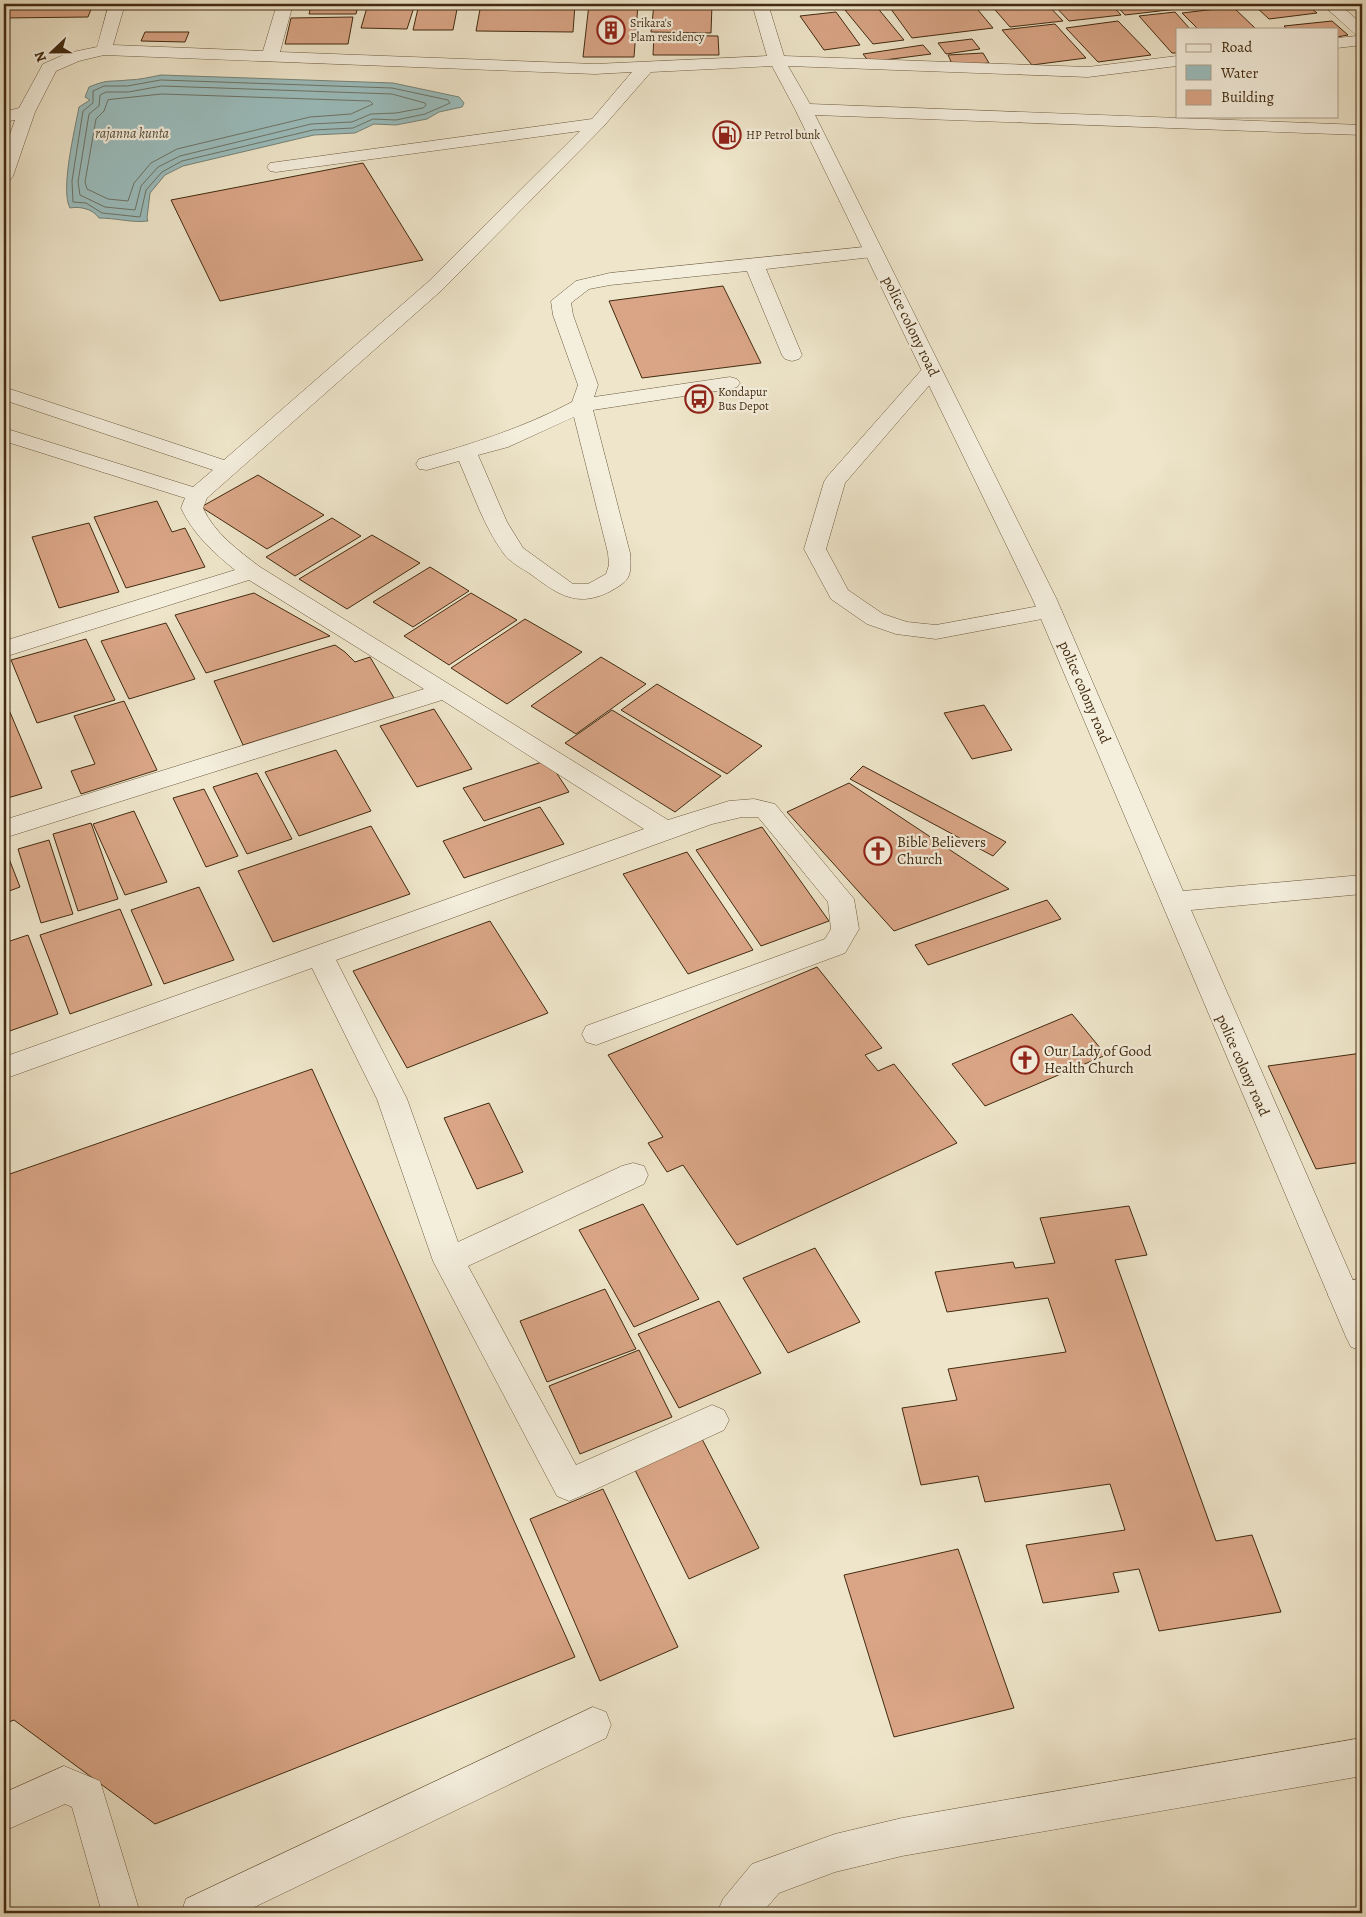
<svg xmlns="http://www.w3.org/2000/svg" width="1366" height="1917" font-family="Alegreya,serif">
<rect width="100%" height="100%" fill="#eee5ca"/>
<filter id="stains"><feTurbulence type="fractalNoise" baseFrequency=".004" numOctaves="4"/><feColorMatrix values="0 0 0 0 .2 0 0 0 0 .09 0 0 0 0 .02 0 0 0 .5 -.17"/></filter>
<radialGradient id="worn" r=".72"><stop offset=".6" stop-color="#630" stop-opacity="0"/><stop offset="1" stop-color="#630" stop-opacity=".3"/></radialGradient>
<path fill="#9bbdbd" stroke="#778378" d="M161,75l232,8 66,14 5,6 -2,4 -23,5 -12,7 -31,6 -22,-1 -19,9 -41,2 -131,31 -18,9 -15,18 -3,25 1,3c-16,2 -32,-3 -49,-3 -6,-9 -19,-12 -29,-10 -10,-18 5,-79 9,-101l11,-7 -5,-3 4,-10c19,-8 21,-5 39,-7 11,0 22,-3 33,-5z"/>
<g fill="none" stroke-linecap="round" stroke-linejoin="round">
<g stroke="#6e7466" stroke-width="1">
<path d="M161,80l231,8 56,12 2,3 -25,11 -29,6 -23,-1 -20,9 -40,2 -131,31 -20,11 -16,18 -6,27 -38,-4 -16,-10 -13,-1 -1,-21 11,-70 10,-8v-12l11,-5h23z"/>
<path d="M162,86l230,8 33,9 1,2 -3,3 -27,5 -25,1 -19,8 -41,2 -131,32 -22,11 -17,19 -6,24 -30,-3 -25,-12 -2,-13 11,-68 10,-8 1,-11 6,-3h22z"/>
<path d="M162,94l208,7 3,3 -22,10 -41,3 -133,32 -26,14 -17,20 -6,18 -20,-2 -21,-10 -2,-7 11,-63 8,-8 4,-11z"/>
</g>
</g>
<g fill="#d9a586" stroke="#422b10">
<path d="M4,4h89l-5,13 -84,1z"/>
<path d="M368,4h47l-8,25 -46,-1z"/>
<path d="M419,4h39l-5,26h-40z"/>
<path d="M481,4h94l-2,28 -97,-1z"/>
<path d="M589,4h49l-4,53h-51z"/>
<path d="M654,4h58l-1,29 -60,-1z"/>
<path d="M902,4h71l20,24 -81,10 -24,-33z"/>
<path d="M990,4h57l16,17 -53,6z"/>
<path d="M1053,4h58l10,11 -52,6z"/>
<path d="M1115,4h57l5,5 -52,6z"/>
<path d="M1179,4h39l-34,4z"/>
<path d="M1262,4h44l11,9 -48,6 -15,-14z"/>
<path d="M311,6h47l-2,8h-47z"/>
<path d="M876,6l28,34 -31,4 -28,-34z"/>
<path d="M1233,7l23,22h-58l-16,-16z"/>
<path d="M836,12l24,33 -36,5 -24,-34z"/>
<path d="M1175,12l15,17h-13v24h-5l-33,-37z"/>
<path d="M353,17l-5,27h-63l6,-26z"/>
<path d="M1118,21l33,34 -53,7 -32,-34z"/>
<path d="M1332,21l16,14 -11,2v-8h-50l-3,-3z"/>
<path d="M1055,24l31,34 -54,7 -30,-35z"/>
<path d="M145,32h44l-4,10 -44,-1z"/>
<path d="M654,35l64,1 1,19h-66z"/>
<path d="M972,39l8,10 -34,5 -8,-11z"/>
<path d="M923,45l8,9 -62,8 -6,-8z"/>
<path d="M983,53l6,10 -36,3 -5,-11z"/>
<path d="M363,163l60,97 -203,41 -49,-101z"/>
<path d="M723,286l38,77 -119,15 -33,-77z"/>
<path d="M258,475l66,40 -57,34 -66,-42z"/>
<path d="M157,501l15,31 13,-4 20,39 -79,21 -32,-71z"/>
<path d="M332,518l29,18 -66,40 -29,-19z"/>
<path d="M89,523l30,69 -60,16 -27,-71z"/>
<path d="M372,535l48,28 -73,46 -48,-30z"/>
<path d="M430,567l39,24 -56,36 -40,-25z"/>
<path d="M254,593l76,43 -124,37 -31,-58z"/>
<path d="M471,593l46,27 -68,45 -45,-29z"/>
<path d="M525,619l57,33 -75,52 -56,-36z"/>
<path d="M166,623l29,56 -66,20 -28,-58z"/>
<path d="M86,639l29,61 -78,23 -26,-63z"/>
<path d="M335,645l10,7 10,10 15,-5 24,41 -151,47 -29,-64z"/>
<path d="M601,657l45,27 -70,50 -45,-28z"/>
<path d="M657,684l105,62 -35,28 -106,-64z"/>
<path d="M4,698l38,90 -38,11z"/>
<path d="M124,701l33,69 -76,24 -10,-23 24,-7 -21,-48z"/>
<path d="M984,705l28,45 -40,9 -28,-46z"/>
<path d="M434,709l38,60 -55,18 -37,-61z"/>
<path d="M612,710l109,66 -46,36 -110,-69z"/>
<path d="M336,750l35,61 -72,25 -34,-64z"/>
<path d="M548,760l21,32 -85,29 -21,-33z"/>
<path d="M863,766l143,76 -13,14 -143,-77z"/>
<path d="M257,773l35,66 -45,15 -34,-67z"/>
<path d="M849,783l160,106 -115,42 -107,-119z"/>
<path d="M204,789l34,67 -32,11 -33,-69z"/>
<path d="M540,807l24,37 -100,34 -21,-37z"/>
<path d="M134,811l33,71 -42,13 -32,-71z"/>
<path d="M91,823l27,76 -40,12 -25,-77z"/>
<path d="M371,826l39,68 -137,48 -35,-71z"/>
<path d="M762,827l67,94 -68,25 -65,-96z"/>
<path d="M49,840l24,74 -32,9 -23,-74z"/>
<path d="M6,851l14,36 -16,6v-41z"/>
<path d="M687,852l66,98 -65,24 -65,-100z"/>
<path d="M199,887l35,73 -70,24 -33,-74z"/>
<path d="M1047,900l14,19 -133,46 -13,-20z"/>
<path d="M120,909l32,76 -82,29 -30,-79z"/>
<path d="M490,921l58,92 -141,55 -54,-97z"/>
<path d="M28,935l30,79 -54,19v-90z"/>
<path d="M817,967l65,81 -17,7 13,16 16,-7 63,79 -220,102 -54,-80 -16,7 -19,-29 15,-6 -55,-82z"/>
<path d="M1072,1014l34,41 -121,51 -33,-42z"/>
<path d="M1362,1053v109l-46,7 -48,-103z"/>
<path d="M312,1069l263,588 -420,167 -141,-104 -10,4v-548z"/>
<path d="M489,1103l34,69 -46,17 -33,-71z"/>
<path d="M643,1204l56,95 -65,28 -55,-97z"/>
<path d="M1129,1206l18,49 -32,5 101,281 36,-6 29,77 -122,19 -20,-62 -26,4 6,19 -76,11 -17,-58 99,-15 -15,-46 -125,18 -7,-26 -57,9 -19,-77 55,-8 -9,-31 118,-17 -18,-54 -101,14 -12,-40 78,-10 2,6 40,-5 -15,-45z"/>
<path d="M815,1248l45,74 -72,31 -45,-75z"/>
<path d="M605,1289l31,60 -89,33 -27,-61z"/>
<path d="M719,1301l42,72 -82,35 -41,-74z"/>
<path d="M639,1350l33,67 -92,37 -31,-68z"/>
<path d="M702,1439l57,109 -70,31 -55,-111z"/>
<path d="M603,1489l75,158 -78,34 -70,-162z"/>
<path d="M958,1549l56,159 -120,29 -50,-162z"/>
</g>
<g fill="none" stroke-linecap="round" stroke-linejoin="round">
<g stroke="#6d5a3e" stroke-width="1">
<g id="lane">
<path d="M874,246l7,2 2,4 -2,4 -115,13 36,86 -3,4 -7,2 -7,-2 -3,-4 -35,-84 -137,14 -21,4 -18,14 2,12 25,70 -4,12 136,-20 7,2 3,4 -3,4 -7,2 -137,21 37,143c2,25 -1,28 -21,39 -34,17 -54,0 -80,-19 -8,-5 -19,-11 -25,-19 -20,-27 -31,-61 -45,-93l-32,9 -8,-1 -3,-5 3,-5c53,-15 104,-31 153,-57l6,-17 -25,-70 -2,-14 25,-20 34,-8zM574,417l34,136 1,12 -3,9 -18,10h-15l-50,-36 -16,-26 -29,-67 30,-8z"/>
<path d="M932,364l7,2 3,4 -3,4 -94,109 -19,66 22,41 35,24 24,8 29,3 114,-21 8,2 4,5 -4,5 -122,23 -40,-5 -29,-10 -36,-25 -27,-50 20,-67 3,-5 98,-111z"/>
<path d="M1362,1278v26l-18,4 -11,-3 -5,-10 5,-10z"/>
</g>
</g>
<g stroke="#6d5a3e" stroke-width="1">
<g id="street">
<path d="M109,4h16l-12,41 150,6 14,-47h16l-13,48 315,12 172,-8 -15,-52h16l16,52 304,11 89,-11v10l-89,11 -300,-11 22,38 552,21v10l-547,-20 242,485 126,291 179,-16v19l-171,16 171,391v50l-11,-4 -5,-10 -313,-737 -238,-491 -23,-43 -121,6 -48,55 -161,163 -235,208 -4,10c12,26 35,42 57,59l408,253 61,-19 25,-2 21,5 79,95 5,30 -14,24 -249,92 -10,-3 -4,-8 4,-8 239,-87 6,-10 -3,-27 -70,-85h-16l-30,7 -376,136 71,139 51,143 164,-76 11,-3 11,3 4,9 -4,9 -176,82 108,199 136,-60 12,5 5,10 -5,10 -143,66 -12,5 -12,-5 -124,-235 -56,-162 -65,-131 -308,111v-22l640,-228 -202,-129 -438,138v-18l420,-131 -175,-109 -245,77v-16l231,-71c-22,-18 -42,-36 -54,-62l4,-10 -181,-57v-13l189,59 20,-17 -209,-70v-13l220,73 204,-178 152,-151 -304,41 -6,-1 -3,-4 3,-4 322,-44 40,-47 -37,2 -491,-19 -25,6 -23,10 -21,41 -22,64 -3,4 -6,1v-30l11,-31 -11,2v-10l15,-4 24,-44 25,-11 29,-6z"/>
<path d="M1322,4h17l23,20v21l-25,3v-10l20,-2z"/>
<path d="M593,1707l13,5 5,13 -5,13 -364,175h-61l5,-14z"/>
<path d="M1362,1738v38l-460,80 -67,16 -56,21 -17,20h-45l6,-14 29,-35 83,-30 67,-16z"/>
<path d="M64,1766l36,15 40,132h-38l-30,-106 -7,-3 -61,27v-38z"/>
</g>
</g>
<use href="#lane" fill="#f4eedd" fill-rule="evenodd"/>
<use href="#street" fill="#f4eedd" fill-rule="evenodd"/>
</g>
<defs>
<g id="building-ring" transform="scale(1.4375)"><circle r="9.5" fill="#f4eedd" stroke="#8f2418" stroke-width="1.5"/><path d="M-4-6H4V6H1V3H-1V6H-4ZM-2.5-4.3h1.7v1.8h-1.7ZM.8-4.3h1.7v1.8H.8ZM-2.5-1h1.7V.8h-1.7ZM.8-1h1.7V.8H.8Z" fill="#8f2418"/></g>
<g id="fuel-ring" transform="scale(1.4375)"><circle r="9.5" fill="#f4eedd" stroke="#8f2418" stroke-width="1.5"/><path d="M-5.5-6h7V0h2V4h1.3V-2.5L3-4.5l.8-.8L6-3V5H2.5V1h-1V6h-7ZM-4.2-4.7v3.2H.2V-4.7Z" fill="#8f2418"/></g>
<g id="bus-ring" transform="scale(1.4375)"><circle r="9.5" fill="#f4eedd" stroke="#8f2418" stroke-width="1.5"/><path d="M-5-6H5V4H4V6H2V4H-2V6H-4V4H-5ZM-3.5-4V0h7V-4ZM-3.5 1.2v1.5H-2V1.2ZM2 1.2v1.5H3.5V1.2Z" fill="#8f2418"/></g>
<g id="church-ring" transform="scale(1.4375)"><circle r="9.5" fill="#f4eedd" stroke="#8f2418" stroke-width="1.5"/><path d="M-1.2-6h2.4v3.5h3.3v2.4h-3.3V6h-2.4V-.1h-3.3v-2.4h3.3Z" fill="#8f2418"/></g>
</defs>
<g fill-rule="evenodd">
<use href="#building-ring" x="611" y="30"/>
<use href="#fuel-ring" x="727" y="135"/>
<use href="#bus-ring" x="699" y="399"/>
<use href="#church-ring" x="878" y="851"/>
<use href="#church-ring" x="1025" y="1060"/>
</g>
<g text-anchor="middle" stroke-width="4.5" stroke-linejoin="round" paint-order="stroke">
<g font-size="12" fill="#422b10" stroke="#f4eedd" text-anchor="start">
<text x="630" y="27">Srikara's<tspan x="630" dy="14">Plam residency</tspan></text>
<text x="746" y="139">HP Petrol bunk</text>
<text x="718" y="396">Kondapur<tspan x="718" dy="14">Bus Depot</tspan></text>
</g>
<g font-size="14" font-style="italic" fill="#58503b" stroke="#f4eedd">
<text x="132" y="138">rajanna kunta</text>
</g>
<g font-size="15" fill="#422b10" stroke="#f4eedd">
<text transform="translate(911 326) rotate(64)" y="5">police colony road</text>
<text transform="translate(1085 692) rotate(67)" y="5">police colony road</text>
<text transform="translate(1243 1065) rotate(66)" y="5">police colony road</text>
</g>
<g font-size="15" fill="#422b10" stroke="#f4eedd" text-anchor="start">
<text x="897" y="847">Bible Believers<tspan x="897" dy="17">Church</tspan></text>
<text x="1044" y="1056">Our Lady of Good<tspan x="1044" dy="17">Health Church</tspan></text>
</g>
</g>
<rect width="1366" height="1917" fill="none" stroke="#eee5ca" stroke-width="20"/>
<rect x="5" y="5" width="1356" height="1907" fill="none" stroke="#422b10" stroke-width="2.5"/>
<rect x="10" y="10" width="1346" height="1897" fill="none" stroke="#422b10"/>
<rect x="1176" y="28" width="162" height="90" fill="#f4eedd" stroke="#ada08b"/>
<rect x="1186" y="44" width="25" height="8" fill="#f4eedd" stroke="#ada08b"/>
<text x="1221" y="52" font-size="15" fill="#422b10">Road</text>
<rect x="1186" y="65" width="25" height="15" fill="#9bbdbd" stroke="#ada08b"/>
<text x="1221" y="78" font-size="15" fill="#422b10">Water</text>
<rect x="1186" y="90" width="25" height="15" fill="#d9a586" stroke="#ada08b"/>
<text x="1221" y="102" font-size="15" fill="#422b10">Building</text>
<g transform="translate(52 52) rotate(248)" stroke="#f4eedd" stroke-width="4" paint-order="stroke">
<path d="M0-4L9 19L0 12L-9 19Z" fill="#422b10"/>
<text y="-8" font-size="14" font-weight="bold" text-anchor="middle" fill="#422b10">N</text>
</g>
<rect width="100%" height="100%" filter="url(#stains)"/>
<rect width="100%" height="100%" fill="url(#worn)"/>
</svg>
